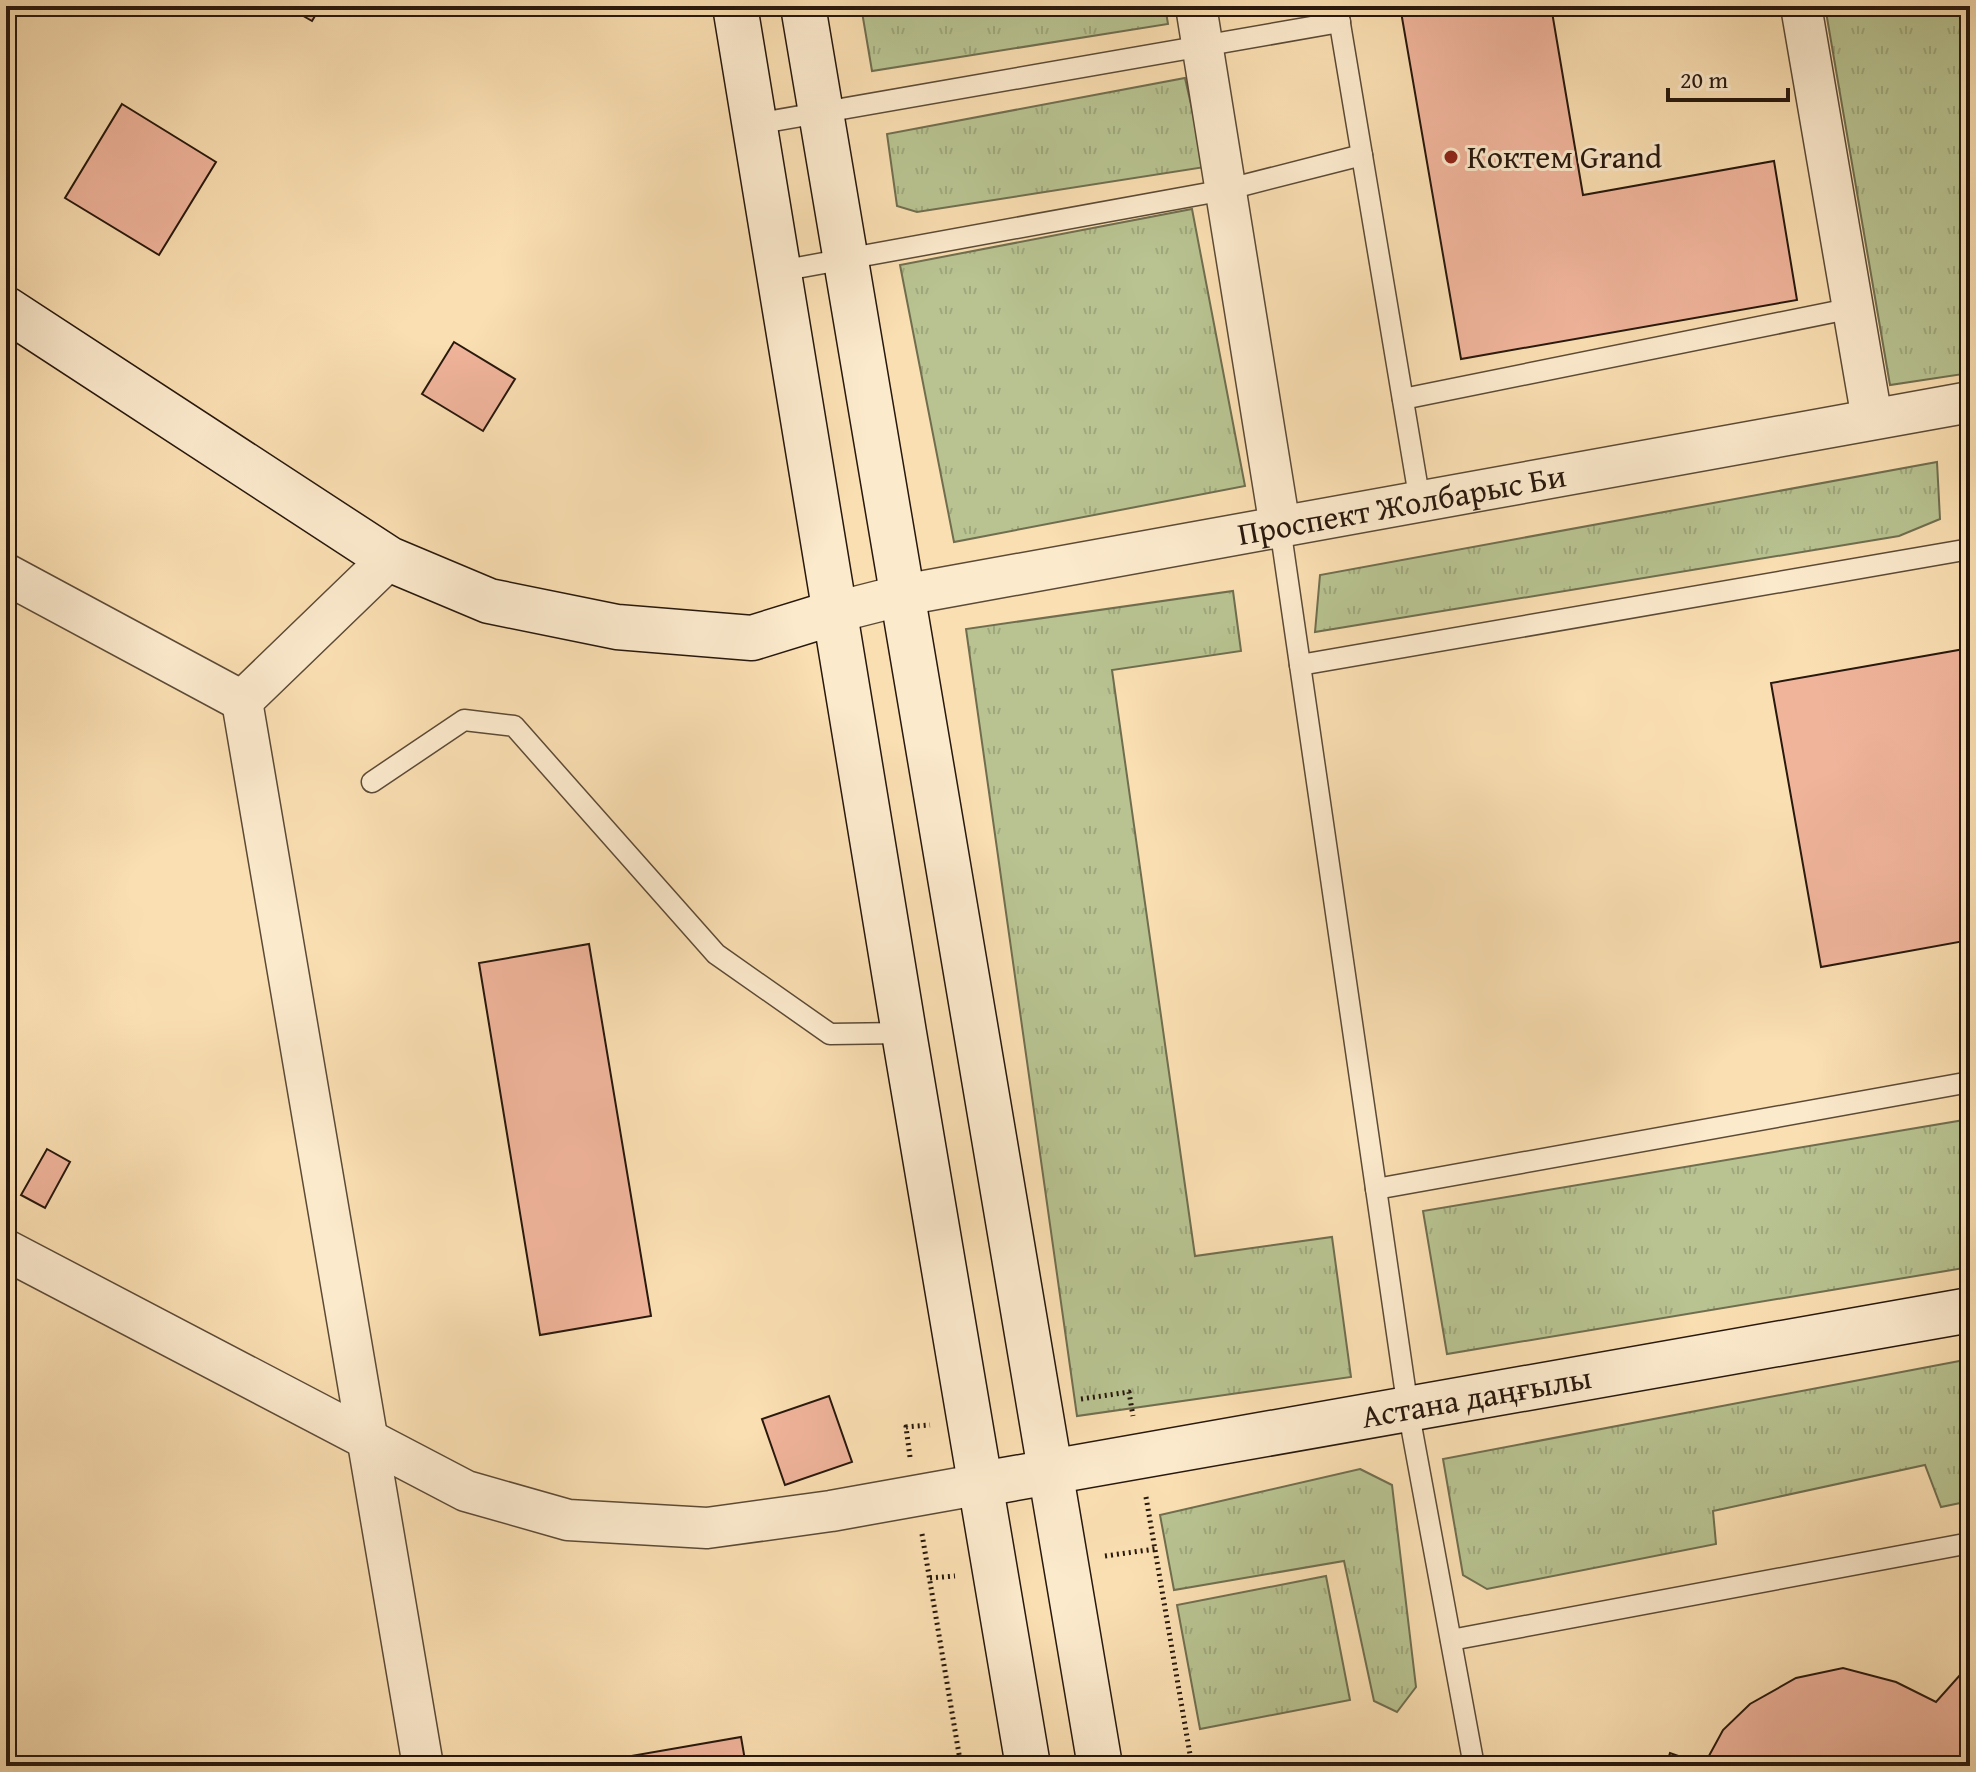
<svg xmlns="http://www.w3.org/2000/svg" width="1976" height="1772" font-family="'Gentium Book Plus',serif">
<defs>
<pattern id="grass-tufts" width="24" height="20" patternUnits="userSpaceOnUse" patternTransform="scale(2)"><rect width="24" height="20" fill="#b8c391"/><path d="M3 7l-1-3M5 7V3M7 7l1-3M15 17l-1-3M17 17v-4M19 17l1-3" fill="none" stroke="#9ea77c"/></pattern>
</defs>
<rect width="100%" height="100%" fill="#fadfb2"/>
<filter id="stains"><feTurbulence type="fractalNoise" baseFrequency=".0025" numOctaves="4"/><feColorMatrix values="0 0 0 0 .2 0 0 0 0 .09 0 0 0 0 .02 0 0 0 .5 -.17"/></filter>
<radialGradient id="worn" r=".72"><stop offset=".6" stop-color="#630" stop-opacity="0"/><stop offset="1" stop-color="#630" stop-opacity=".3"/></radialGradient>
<g fill="url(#grass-tufts)" stroke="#706e4f" stroke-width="2">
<path d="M861,6h304l3,18 -296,47z"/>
<path d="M1825,6h145v367l-80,12z"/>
<path d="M1185,78l20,89 -288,45 -20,-6 -10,-72z"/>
<path d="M1192,209l53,277 -291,56 -54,-277z"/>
<path d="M1937,462l3,57 -41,17 -584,96 5,-57z"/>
<path d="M1233,591l8,60 -129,19 83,586 137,-19 19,140 -274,39 -111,-787z"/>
<path d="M1970,1119v148l-523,87 -24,-143z"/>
<path d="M1970,1359v142l-29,6 -16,-42 -212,46 3,33 -229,45 -24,-14 -20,-116z"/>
<path d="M1360,1469l32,16 24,202 -19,25 -23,-11 -30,-140 -170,29 -14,-75z"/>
<path d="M1326,1576l24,124 -150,29 -23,-124z"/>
</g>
<g fill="#f0b49b" stroke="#28180d" stroke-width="2">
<path d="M286,6h35l-9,15z"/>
<path d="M1400,6h151l32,189 191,-34 23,139 -336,59z"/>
<path d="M122,104l94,58 -57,93 -94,-57z"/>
<path d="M454,342l61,37 -32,52 -61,-37z"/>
<path d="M1970,648v292l-149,27 -50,-284z"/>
<path d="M589,944l62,372 -111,19 -61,-372z"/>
<path d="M47,1149l23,13 -25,46 -24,-13z"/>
<path d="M829,1396l23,66 -67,23 -23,-66z"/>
<path d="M1968,1666l2,100h-304l4,-13 34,12 19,-35 27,-26 46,-26 47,-10 53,14 40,20z"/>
<path d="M741,1737l5,29h-113l-2,-10z"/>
</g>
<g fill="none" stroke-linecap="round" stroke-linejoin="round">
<g stroke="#5c4a36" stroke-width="23">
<g id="lane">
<path d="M1337,6l83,496"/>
<path d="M755,124l585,-102"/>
<path d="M780,271l445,-81 137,-35"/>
<path d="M1403,399l450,-91"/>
<path d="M1280,527l128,882 66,357"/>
<path d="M1300,665l670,-116"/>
<path d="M372,782l92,-62 50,6 202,228 114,80 74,-1"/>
<path d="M1376,1189l594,-107"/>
<path d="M1451,1640l519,-97"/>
</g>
</g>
<g stroke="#5c4a36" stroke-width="43">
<g id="street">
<path d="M1196,6l84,521"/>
<path d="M1801,6l71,413"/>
<path d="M6,574l236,127 147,-142"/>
<path id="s1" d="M836,612l67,-17 1067,-193"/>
<path d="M242,701l181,1065"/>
<path d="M6,1250l460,241 102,29 139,8 124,-17 151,-27"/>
</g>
</g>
<g stroke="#28180d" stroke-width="47">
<g id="secondary">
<path d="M735,6l169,1027 124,733"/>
<path d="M803,6l297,1760"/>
<path d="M6,309l383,250 100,42 128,26 135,11 84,-26"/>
<path id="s2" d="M982,1484l988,-174"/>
</g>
</g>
<g stroke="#28180d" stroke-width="5" stroke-dasharray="2 4" stroke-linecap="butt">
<path d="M1081,1399l48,-7 4,24"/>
<path d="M910,1457l-4,-30 24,-2"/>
<path d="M1146,1497l46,269"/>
<path d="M922,1534l39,232"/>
<path d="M1105,1556l50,-7"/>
<path d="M930,1578l25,-2"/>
</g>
<use href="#lane" stroke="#fceacd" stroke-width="20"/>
<use href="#street" stroke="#fceacd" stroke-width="40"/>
<use href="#secondary" stroke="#fceacd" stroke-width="44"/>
</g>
<circle fill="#8f2418" stroke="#fceacd" stroke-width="3" cx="1451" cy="157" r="8"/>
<g text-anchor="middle" stroke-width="6" stroke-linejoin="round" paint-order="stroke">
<g font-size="32" fill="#28180d" stroke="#fceacd" text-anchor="start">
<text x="1467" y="168">Коктем Grand</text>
</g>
<g font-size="32" fill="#28180d" stroke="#fceacd">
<text dy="11" stroke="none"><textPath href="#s1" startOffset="576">Проспект Жолбарыс Би</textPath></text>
<text dy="11" stroke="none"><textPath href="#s2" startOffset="502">Астана даңғылы</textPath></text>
</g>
</g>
<rect width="1976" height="1772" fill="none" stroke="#fadfb2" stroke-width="32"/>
<rect x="8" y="8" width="1960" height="1756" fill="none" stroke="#28180d" stroke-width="4"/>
<rect x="16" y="16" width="1944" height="1740" fill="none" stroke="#28180d" stroke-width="2"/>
<path d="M1668 88v12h120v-12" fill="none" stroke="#28180d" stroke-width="4"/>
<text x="1680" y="88" font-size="24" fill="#28180d" stroke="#fceacd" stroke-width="6" paint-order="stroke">20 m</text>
<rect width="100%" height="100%" filter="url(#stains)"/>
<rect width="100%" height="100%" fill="url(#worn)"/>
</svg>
